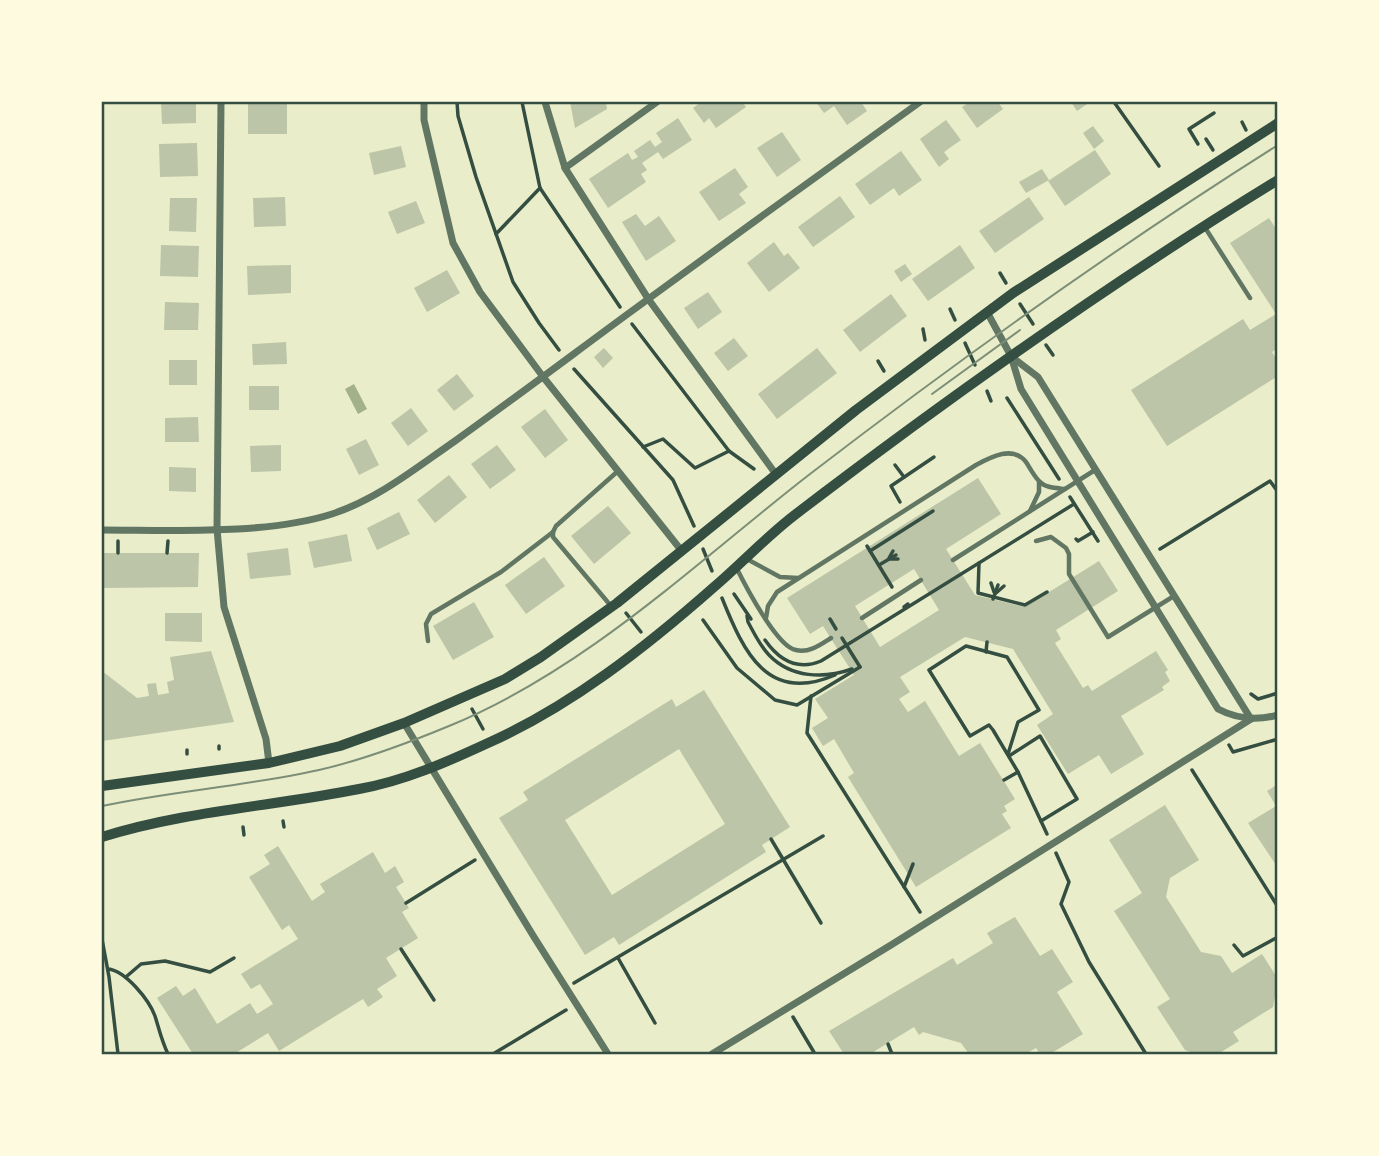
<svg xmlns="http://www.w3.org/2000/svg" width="1379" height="1156" font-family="Ubuntu,sans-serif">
<rect width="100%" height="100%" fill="#e9edc9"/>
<path fill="#a3b18a" d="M354,384l13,25 -9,5 -13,-25z"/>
<g fill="#bcc5a7" fill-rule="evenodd">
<path d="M161,102h35v21l-34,1z"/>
<path d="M570,102h36l1,7 -32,19z"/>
<path d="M701,102h41l4,5 -30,21 -7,-10 -5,5 -11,-15z"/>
<path d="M816,102h45l6,9 -20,14 -13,-19 -10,7z"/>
<path d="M970,102h28l5,7 -26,19 -15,-21z"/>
<path d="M1071,102h19l-13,9z"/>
<rect x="248" y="104" width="39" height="30"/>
<path d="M678,118l14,22 -29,19 -5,-7 -16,11 5,7 -6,4 5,8 -38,26 -19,-29 39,-26 4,7 6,-3 -4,-6 16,-11 5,7 7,-5 -6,-9z"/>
<path d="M946,120l15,20 -17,12 5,7 -10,8 -19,-28z"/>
<path d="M1093,126l11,15 -10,8 -11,-16z"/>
<path d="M782,132l19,28 -24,17 -20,-29z"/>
<path d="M197,143l1,33 -38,1 -1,-33z"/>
<path d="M401,146l5,21 -32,8 -5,-22z"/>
<path d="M1095,150l16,24 -46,32 -17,-25z"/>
<path d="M901,151l21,29 -23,16 -5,-8 -24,17 -15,-21z"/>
<path d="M735,168l13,19 -9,7 7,9 -27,18 -20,-29z"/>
<path d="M1042,169l7,11 -23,13 -7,-11z"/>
<path d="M840,196l15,21 -42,30 -15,-20z"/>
<path d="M285,197l1,29 -32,1 -1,-29z"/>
<path d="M1029,197l15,22 -49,34 -16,-22z"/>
<path d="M170,198h27l-1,34 -27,-1z"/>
<path d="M416,201l9,22 -28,11 -9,-22z"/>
<path d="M636,214l9,12 14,-10 17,25 -30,20 -24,-39z"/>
<path d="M1269,218l9,14v116l-6,4 6,9v15l-111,70 -36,-56 112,-71 7,11 26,-16 -46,-71z"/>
<path d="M774,242l10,14 4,-3 12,15 -31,24 -22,-29z"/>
<path d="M161,245l38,1 -1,31 -38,-1z"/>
<path d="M960,245l15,23 -47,33 -16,-22z"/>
<path d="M905,264l7,10 -11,8 -7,-11z"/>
<path d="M291,265v28l-43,2 -1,-29z"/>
<path d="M447,270l13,23 -33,19 -13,-24z"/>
<path d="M708,292l14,20 -24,17 -14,-21z"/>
<path d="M891,294l16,22 -47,36 -17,-22z"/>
<path d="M165,302l34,1 -1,27h-34z"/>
<path d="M734,338l14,18 -20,15 -14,-18z"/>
<path d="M286,342l1,22 -34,1 -1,-21z"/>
<path d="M604,348l9,10 -10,10 -9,-11z"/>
<path d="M817,348l20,25 -60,46 -19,-25z"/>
<rect x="169" y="360" width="28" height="25"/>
<path d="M457,374l17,22 -20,15 -17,-21z"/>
<rect x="249" y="386" width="30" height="24"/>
<path d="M411,408l17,23 -20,15 -17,-23z"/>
<path d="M545,409l23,31 -23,18 -24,-31z"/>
<path d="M198,417l1,25h-34v-24z"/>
<path d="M366,439l13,26 -20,10 -13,-26z"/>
<path d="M281,445v26l-30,1 -1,-26z"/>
<path d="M497,445l19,25 -26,19 -19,-25z"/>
<path d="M169,467l27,1v24l-27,-1z"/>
<path d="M449,475l18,22 -32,26 -18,-23z"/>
<path d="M978,478l23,36 -55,35 29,46 50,12 74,-46 19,30 -62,39 5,9 -6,4 28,45 5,-3 4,6 64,-40 12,19 -3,2 5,9 -8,6 2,3 -43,26 23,38 -33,20 -12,-19 -31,19 -31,-49 16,-11 -40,-65 -48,-12 -65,40 10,15 -11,7 9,13 17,-11 34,55 21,-13 35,56 -11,7 3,5 -5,3 9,14 -95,59 -68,-110 6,-4 -20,-34 -11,7 -11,-18 16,-10 -13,-19 39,-24 -31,-49 -13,8 -23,-36zM914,569l25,41 -59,37 -25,-41z"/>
<path d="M608,506l23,27 -37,31 -23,-28z"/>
<path d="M399,512l11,22 -33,16 -10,-22z"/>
<path d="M347,534l5,27 -38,7 -6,-26z"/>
<path d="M288,548l3,27 -41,4 -3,-26z"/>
<path d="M102,553h97l-1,34 -96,1z"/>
<path d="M544,557l21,29 -39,28 -21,-29z"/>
<path d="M474,602l20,35 -41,23 -20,-34z"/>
<path d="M165,613h37v29l-37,-1z"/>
<path d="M211,651l23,71 -132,19v-70l35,27 12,-2 -2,-12 9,-1 2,12 11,-2 -2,-11 7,-2 -4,-23z"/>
<path d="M704,690l86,137 -28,18 4,7 -147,93 -5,-8 -29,18 -86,-137 29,-18 -5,-8 149,-93 4,8zM679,749l46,75 -113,71 -47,-75z"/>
<path d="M1278,784v84l-30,-45 28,-17 -9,-15z"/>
<path d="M1165,805l34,55 -29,18 -4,19 35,55 20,4 11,17 30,-19 16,25 -5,28 -40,25 6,9 -21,13h-23l-10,-4 -28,-43 13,-8 -56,-88 28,-18 -33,-53z"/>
<path d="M278,846l34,55 13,-9 -5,-8 53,-32 12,21 10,-7 9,16 -8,5 13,21 -7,4 16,26 -32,20 11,18 -20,13 6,8 -15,10 -5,-8 -84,52 -11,-18 -34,21h-41l-36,-56 19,-12 7,10 12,-8 22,36 33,-21 7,11 16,-10 -13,-20 -9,5 -10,-15 57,-35 -9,-14 -7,5 -33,-53 21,-13 -6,-9z"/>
<path d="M1015,917l25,39 12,-7 21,33 -16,10 26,42 -33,20h-10l-4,-6 -11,6h-56l-8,-11 -38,-11 -4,3 -5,-8 -44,27h-26l-15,-23 124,-73 4,7 36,-22 -6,-10z"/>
</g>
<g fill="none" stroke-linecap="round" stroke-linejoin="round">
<g stroke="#344e41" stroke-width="3.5">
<path d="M457,102l1,14 18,61 37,105 26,41 20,27"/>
<path d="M522,102l18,86 80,119"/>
<path d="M1114,102l45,64"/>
<path d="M1242,122l4,8"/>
<path d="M1206,139l7,11"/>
<path d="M1198,144l-9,-15 25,-16"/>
<path d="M496,234l44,-46"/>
<path d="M1000,273l6,10"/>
<path d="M1020,304l13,20"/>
<path d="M950,309l5,11"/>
<path d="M632,324l97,127"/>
<path d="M923,329l2,11"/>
<path d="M965,343l10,22"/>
<path d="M1046,345l7,10"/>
<path d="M878,361l6,10"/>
<path d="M574,369l99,111 21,46"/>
<path d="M987,391l4,10"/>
<path d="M1007,398l52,81"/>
<path d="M643,447l20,-8 32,29 34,-17 25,18"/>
<path d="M895,465l9,12"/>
<path d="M1070,497l28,44"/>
<path d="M900,502l-9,-16 43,-29"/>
<path d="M1076,539l2,2 15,-9"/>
<path d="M118,541v12"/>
<path d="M867,546l25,41"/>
<path d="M703,549l9,22"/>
<path d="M1160,549l110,-68 8,11"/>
<path d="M870,551l63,-40"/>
<path d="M167,553l1,-12"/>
<path d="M889,558l4,-7"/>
<path d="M890,559h8"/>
<path d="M979,563l-1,30 47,12 22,-13"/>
<path d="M879,565l17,-10"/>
<path d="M991,583l3,9"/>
<path d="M996,593l8,-7"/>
<path d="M734,594l17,25"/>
<path d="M722,598c22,55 46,106 113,77"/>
<path d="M993,599l5,-14"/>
<path d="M904,607l4,-3"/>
<path d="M626,613l15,19"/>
<path d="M747,616l1,6c6,11 12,24 21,33 22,23 55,24 83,14"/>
<path d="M830,619l6,10"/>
<path d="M703,620l34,48 38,32 22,5 63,-38"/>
<path d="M842,638l18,29"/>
<path d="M765,640c14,20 32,31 56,21l253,-157"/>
<path d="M986,652l1,-10"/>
<path d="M1251,694l7,5 20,-6"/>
<path d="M811,696l-4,37 113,179"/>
<path d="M472,709l11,20"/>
<path d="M1229,745l4,7 45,-13"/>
<path d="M219,746v3"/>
<path d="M187,750v4"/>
<path d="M1008,754l10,-32 21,-12 -32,-53 -41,-11 -37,24 41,66 19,-11 4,5 25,42 29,62"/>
<path d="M1009,756l31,-20 37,63 -36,22"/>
<path d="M1192,770l86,137"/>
<path d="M1004,780l14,-8"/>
<path d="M283,821l1,6"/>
<path d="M243,827l1,8"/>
<path d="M771,839l50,84"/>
<path d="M1056,853l13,29 -8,22 28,58 57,92"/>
<path d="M904,887l9,-23"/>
<path d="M406,903l69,-43"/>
<path d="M102,939l7,38 9,77"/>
<path d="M1234,945l9,11 35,-19"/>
<path d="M401,949l33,51"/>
<path d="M618,958l37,65"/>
<path d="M108,969c18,2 41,31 47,47 4,13 7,26 13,38"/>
<path d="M127,976l14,-12 24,-3 45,11 24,-14"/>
<path d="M574,983l249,-147"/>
<path d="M793,1017l22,37"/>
<path d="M888,1044l4,10"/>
<path d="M493,1054l73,-44"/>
<path d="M1275,1054l3,-1"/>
</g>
<g stroke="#617663" stroke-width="4.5">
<path d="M1204,226l46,72"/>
<path d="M1030,511l9,-19v-10"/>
<path d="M1036,541l15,-4 15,11 3,6v20l39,63 66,-41"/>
<path d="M745,558l35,19 18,1"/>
<path d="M953,560l142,-90"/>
<path d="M736,567c9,18 41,80 60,83 13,3 24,-5 35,-12"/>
<path d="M611,606l-58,-69v-5l3,-6 62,-55"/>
<path d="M766,618l2,-12 9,-14 199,-127c15,-8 37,-20 50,-3 4,6 8,14 13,19 6,7 17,7 26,8"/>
<path d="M862,618l59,-38"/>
<path d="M428,641l-2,-17 5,-10 70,-42 52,-40"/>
</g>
<g stroke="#617663" stroke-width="7">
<path d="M221,102l-4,427 7,78 42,132 3,24"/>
<path d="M424,102v18l29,123 27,49 64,86 137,172"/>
<path d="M545,102l20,66 84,132 126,173"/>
<path d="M565,168l92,-66"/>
<path d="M987,312l24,44 10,33 197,320c19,10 38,12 60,6"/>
<path d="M1012,357l26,20 213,342"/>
<path d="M102,530c69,0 165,5 230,-16 46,-15 84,-46 123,-73 57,-41 113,-83 170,-125 98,-72 196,-143 295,-214"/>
<path d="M404,723l130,214 74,117"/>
<path d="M712,1054l179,-109 360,-226"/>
</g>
<g stroke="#344e41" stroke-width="10">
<path d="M102,786l167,-23 71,-17 64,-23 101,-44 36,-22 76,-54 239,-193 157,-117 265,-170"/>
<path d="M102,837c83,-26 172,-31 257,-48 45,-8 88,-27 129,-46 83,-37 158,-96 226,-156 28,-24 53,-51 82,-73 156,-119 315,-232 482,-334"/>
</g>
<g stroke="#7c8e77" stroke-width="2">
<path d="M932,394l88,-64"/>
<path d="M102,806c71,-15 145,-20 217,-36 44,-10 89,-27 130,-44 138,-57 245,-162 361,-252 151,-116 306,-227 468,-329"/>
</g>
</g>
<rect width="1379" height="1156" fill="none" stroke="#fefae0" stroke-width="206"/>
<rect x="103" y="103" width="1173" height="950" fill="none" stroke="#344e41" stroke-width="2.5"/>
</svg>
